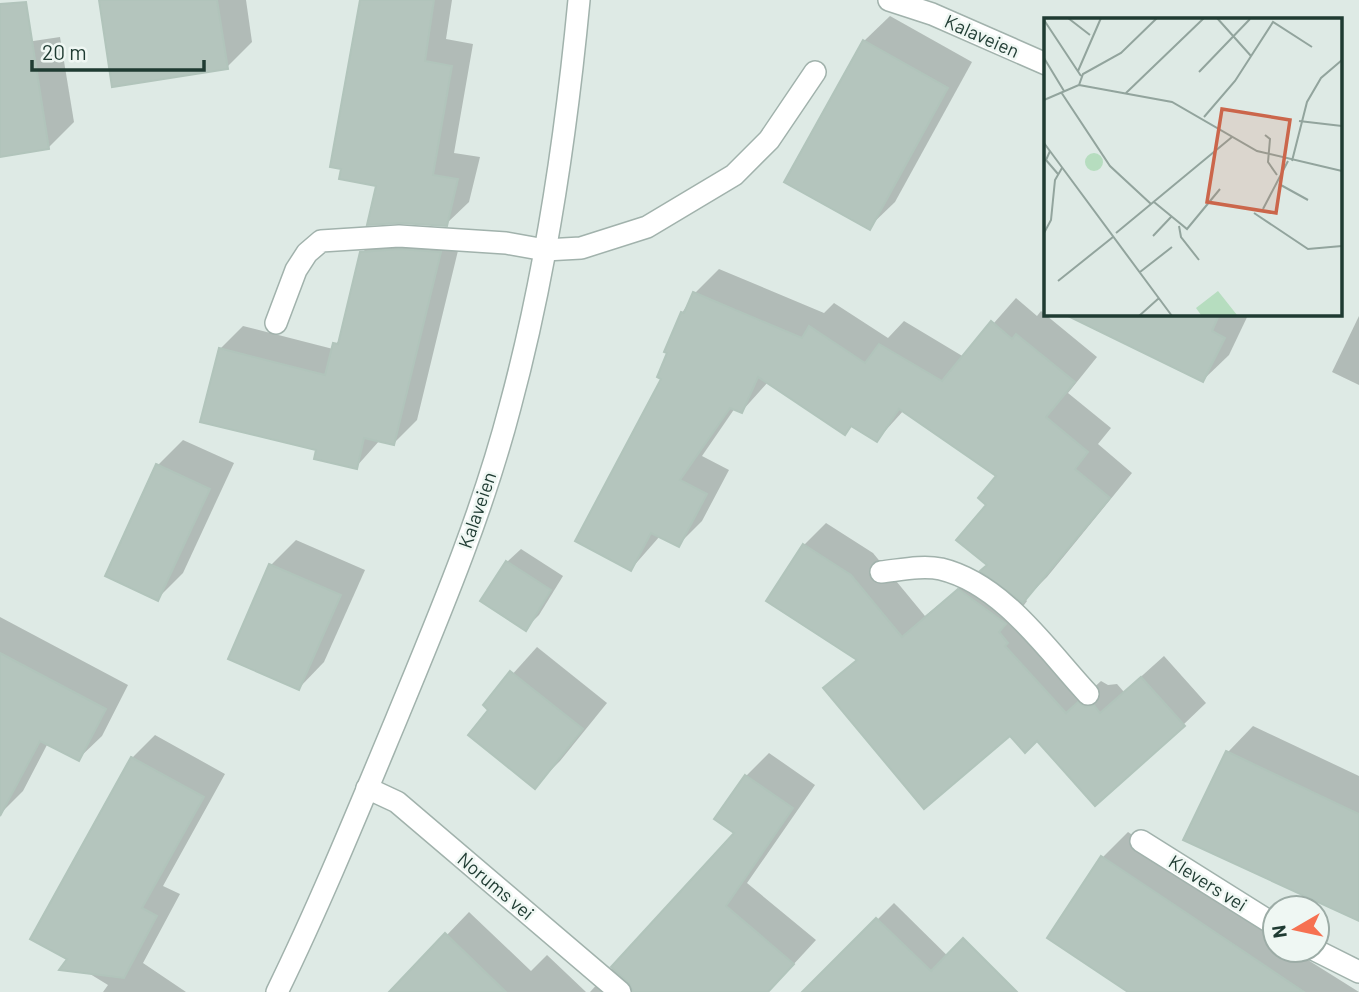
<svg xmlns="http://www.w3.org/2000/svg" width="1359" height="992" font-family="Barlow,sans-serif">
<rect width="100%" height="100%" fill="#deeae5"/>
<g fill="#0003">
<path d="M101,0h145l6,42 -25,25z"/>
<path d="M390,0h62l-6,39 27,5 -19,109 26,4 -11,45 -23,22 -68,-40z"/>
<path d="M890,16l82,46 -77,140 -26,25 -5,-186z"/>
<path d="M60,37l14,85 -26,26 -48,8v-110z"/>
<path d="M385,229l78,1 -46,190 -23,23 -14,-3 -24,27 -37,-18 -99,-100 23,-23 90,23 8,-12 21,-84z"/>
<path d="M719,269l105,44 10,-10 54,35 16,-17 60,36 52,-59 21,18 4,-5 56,46 -29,36 43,35 -13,16 34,29 -85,104 -22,22 2,2 -6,8 68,83 12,-11 7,4 9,-1 7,8 40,-36 42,47 -23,22 -145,14 -213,-51 33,-30 -54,-113 22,-22 47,30 52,63 64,-52 -1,-60 10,-28 -94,-66 -27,30 -24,-15 -8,8 -77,-51 -26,29 -7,-3 -33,48 27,14 -27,51 -24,24 -18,-9 -29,33 32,-191 19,-65 13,-20z"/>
<path d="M1129,313h120l-20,42 -26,25z"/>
<path d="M1359,316v69l-27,-13z"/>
<path d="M183,440l51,23 -51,110 -25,25v-133z"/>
<path d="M296,540l69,30 -41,92 -25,26 -28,-123z"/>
<path d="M521,549l42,27 -24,39 -13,13 -19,-66z"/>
<path d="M0,617l128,68 -26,51 -24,23 -30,-16 -25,48 -23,23z"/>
<path d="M537,647l70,56 -47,58 -26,26 -49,-82z"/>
<path d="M1253,726l106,50v143l-174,-79 43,-88z"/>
<path d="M155,735l70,39 -62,112 17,8 -37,69 43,29h-83l5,-7 -75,-46 99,-181z"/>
<path d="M769,753l46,32 -68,98 69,57 -48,52h-178l147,-159 9,-57z"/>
<path d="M1128,832l147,99v19h17l67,42h-228l-29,-134z"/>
<path d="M894,903l77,76 -13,13h-137l-8,-8z"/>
<path d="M469,912l62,59 16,-16 39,37h-186l-4,-4z"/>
</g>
<g fill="#b4c5bd" stroke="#b1c4bb" stroke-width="2">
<path d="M99,0h118l11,69 -116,18z"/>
<path d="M360,0h74l-9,61 27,5 -19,109 25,4 -11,47 -47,-3 -33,2 9,-39 -37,-7 2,-10 -11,-2z"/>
<path d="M26,2l23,147 -49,8v-153z"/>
<path d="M863,40l85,48 -78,142 -86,-48z"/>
<path d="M399,249l42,3 -47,193 -30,-7 -7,31 -43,-10 2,-9 -116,-28 19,-74 106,27 8,-32 5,1 22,-92z"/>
<path d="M693,292l109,46 7,-12 56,37 14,-19 63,37 49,-60 21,18 4,-5 59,48 -29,35 42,35 -13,17 35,29 -87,105 -43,-32 7,-6 -31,-25 30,-35 -8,-7 18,-22 -97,-67 -22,33 -26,-16 -6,9 -87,-58 -16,36 -12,-5 -50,72 27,14 -28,53 -28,-14 -20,38 -56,-30 86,-162 -4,-2 10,-24 -3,-1 17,-40 3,1z"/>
<path d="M1062,313h158l-8,18 13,7 -22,44z"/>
<path d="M156,464l54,25 -52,112 -53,-25z"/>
<path d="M803,544l48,31 51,62 56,-48 48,35 -7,8 9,11 -3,3 61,67 12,-11 7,5 9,-2 6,8 41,-36 44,49 -90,80 -58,-65 -12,12 -15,-17 -86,73 -101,-121 34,-28 -91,-59z"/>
<path d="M506,561l45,29 -25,41 -46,-30z"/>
<path d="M269,564l72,31 -42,95 -71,-31z"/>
<path d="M0,653l106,56 -27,52 -39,-20 -40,75z"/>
<path d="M510,671l73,58 -48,60 -67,-54 20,-25 -5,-5z"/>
<path d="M1226,751l133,63v107l-176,-81z"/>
<path d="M131,757l73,40 -62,111 15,8 -33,62 -65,-8 8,-11 -37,-20z"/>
<path d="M745,775l48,33 -67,98 68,58 -26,28h-135l-4,-9 -18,-16 123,-134 -20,-14z"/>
<path d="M1101,856l57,38 146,98h-176l-81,-54z"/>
<path d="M876,918l55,53 32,-33 54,54h-215z"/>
<path d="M445,933l61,59h-117z"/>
</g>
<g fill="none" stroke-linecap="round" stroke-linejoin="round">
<g stroke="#a1b2ac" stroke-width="24">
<g id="minor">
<path d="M889,0l43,14 114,50"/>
<path d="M276,323l20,-53 11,-17 14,-12 78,-5 107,7 39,7 36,-2 66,-21 87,-52 35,-35 46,-68"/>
<path d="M881,572c19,-2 41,-7 60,-3 62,15 106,81 147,125"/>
<path d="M367,788l30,14 223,190"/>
<path d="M1141,841l134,84"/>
<path d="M1315,950l44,22"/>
<path d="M277,992c43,-88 81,-181 119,-272 42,-102 86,-205 114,-313 36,-133 56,-270 69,-407"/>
</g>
</g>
<use href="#minor" stroke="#fff" stroke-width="21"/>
</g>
<g text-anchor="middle" stroke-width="5" stroke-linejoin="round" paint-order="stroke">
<g font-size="19" fill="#1f3b32" stroke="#eff7f3">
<text transform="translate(982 36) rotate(24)" y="7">Kalaveien</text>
<text transform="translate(477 510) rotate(-71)" y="7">Kalaveien</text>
<text transform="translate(1208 883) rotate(32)" y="7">Klevers vei</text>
<text transform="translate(496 886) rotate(40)" y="7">Norums vei</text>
</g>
</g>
<g transform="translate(1044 18)">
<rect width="298" height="298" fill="#deeae5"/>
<path d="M41 144a9 9 0 1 1 18 0a9 9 0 1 1-18 0ZM174,273l19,24h-36l-5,-7z" fill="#b6ddbf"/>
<path fill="none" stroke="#92a49d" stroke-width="2" d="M24,0l22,17M173,0l34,38M0,2l37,56M0,40l20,33M34,53l23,-53M155,54l51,-53M35,67l93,17 85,49 85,20M17,74l49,74 41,38M82,75l78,-75M0,82l35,-15 4,-11 38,-21 36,-35M160,99l31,-36 38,-59 39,25M255,103l43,5M221,117l5,4 -2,23 9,13M0,125l128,173M6,133l-4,9 12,14M248,143l15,-59 14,-24 21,-18M235,166l29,16M110,184l33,27 33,-40M219,191l25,-48M210,195l54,36 34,-3M135,208l2,11 18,23M0,215l7,-13 4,-40 7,-12M72,215l116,-96M109,218l18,-19M96,254l32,-25M14,263l55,-44M95,298l20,-18"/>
<path fill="#cb664b" fill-opacity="0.15" stroke="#cb664b" stroke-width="3.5" d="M178,91l68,11 -14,93 -69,-11z"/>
<rect width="298" height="298" fill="none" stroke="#1f3b32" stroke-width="3.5"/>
</g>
<g transform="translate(1296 929) rotate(261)"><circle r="33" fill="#eff7f3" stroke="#9caca6" stroke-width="2"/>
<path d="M0-5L12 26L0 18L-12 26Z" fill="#f67151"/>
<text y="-10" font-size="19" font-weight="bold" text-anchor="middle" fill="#1f3b32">N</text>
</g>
<path d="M32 60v10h172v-10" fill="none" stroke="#1f3b32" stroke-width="3.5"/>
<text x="42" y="60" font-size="21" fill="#1f3b32" stroke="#eff7f3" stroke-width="5" paint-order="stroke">20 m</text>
</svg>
